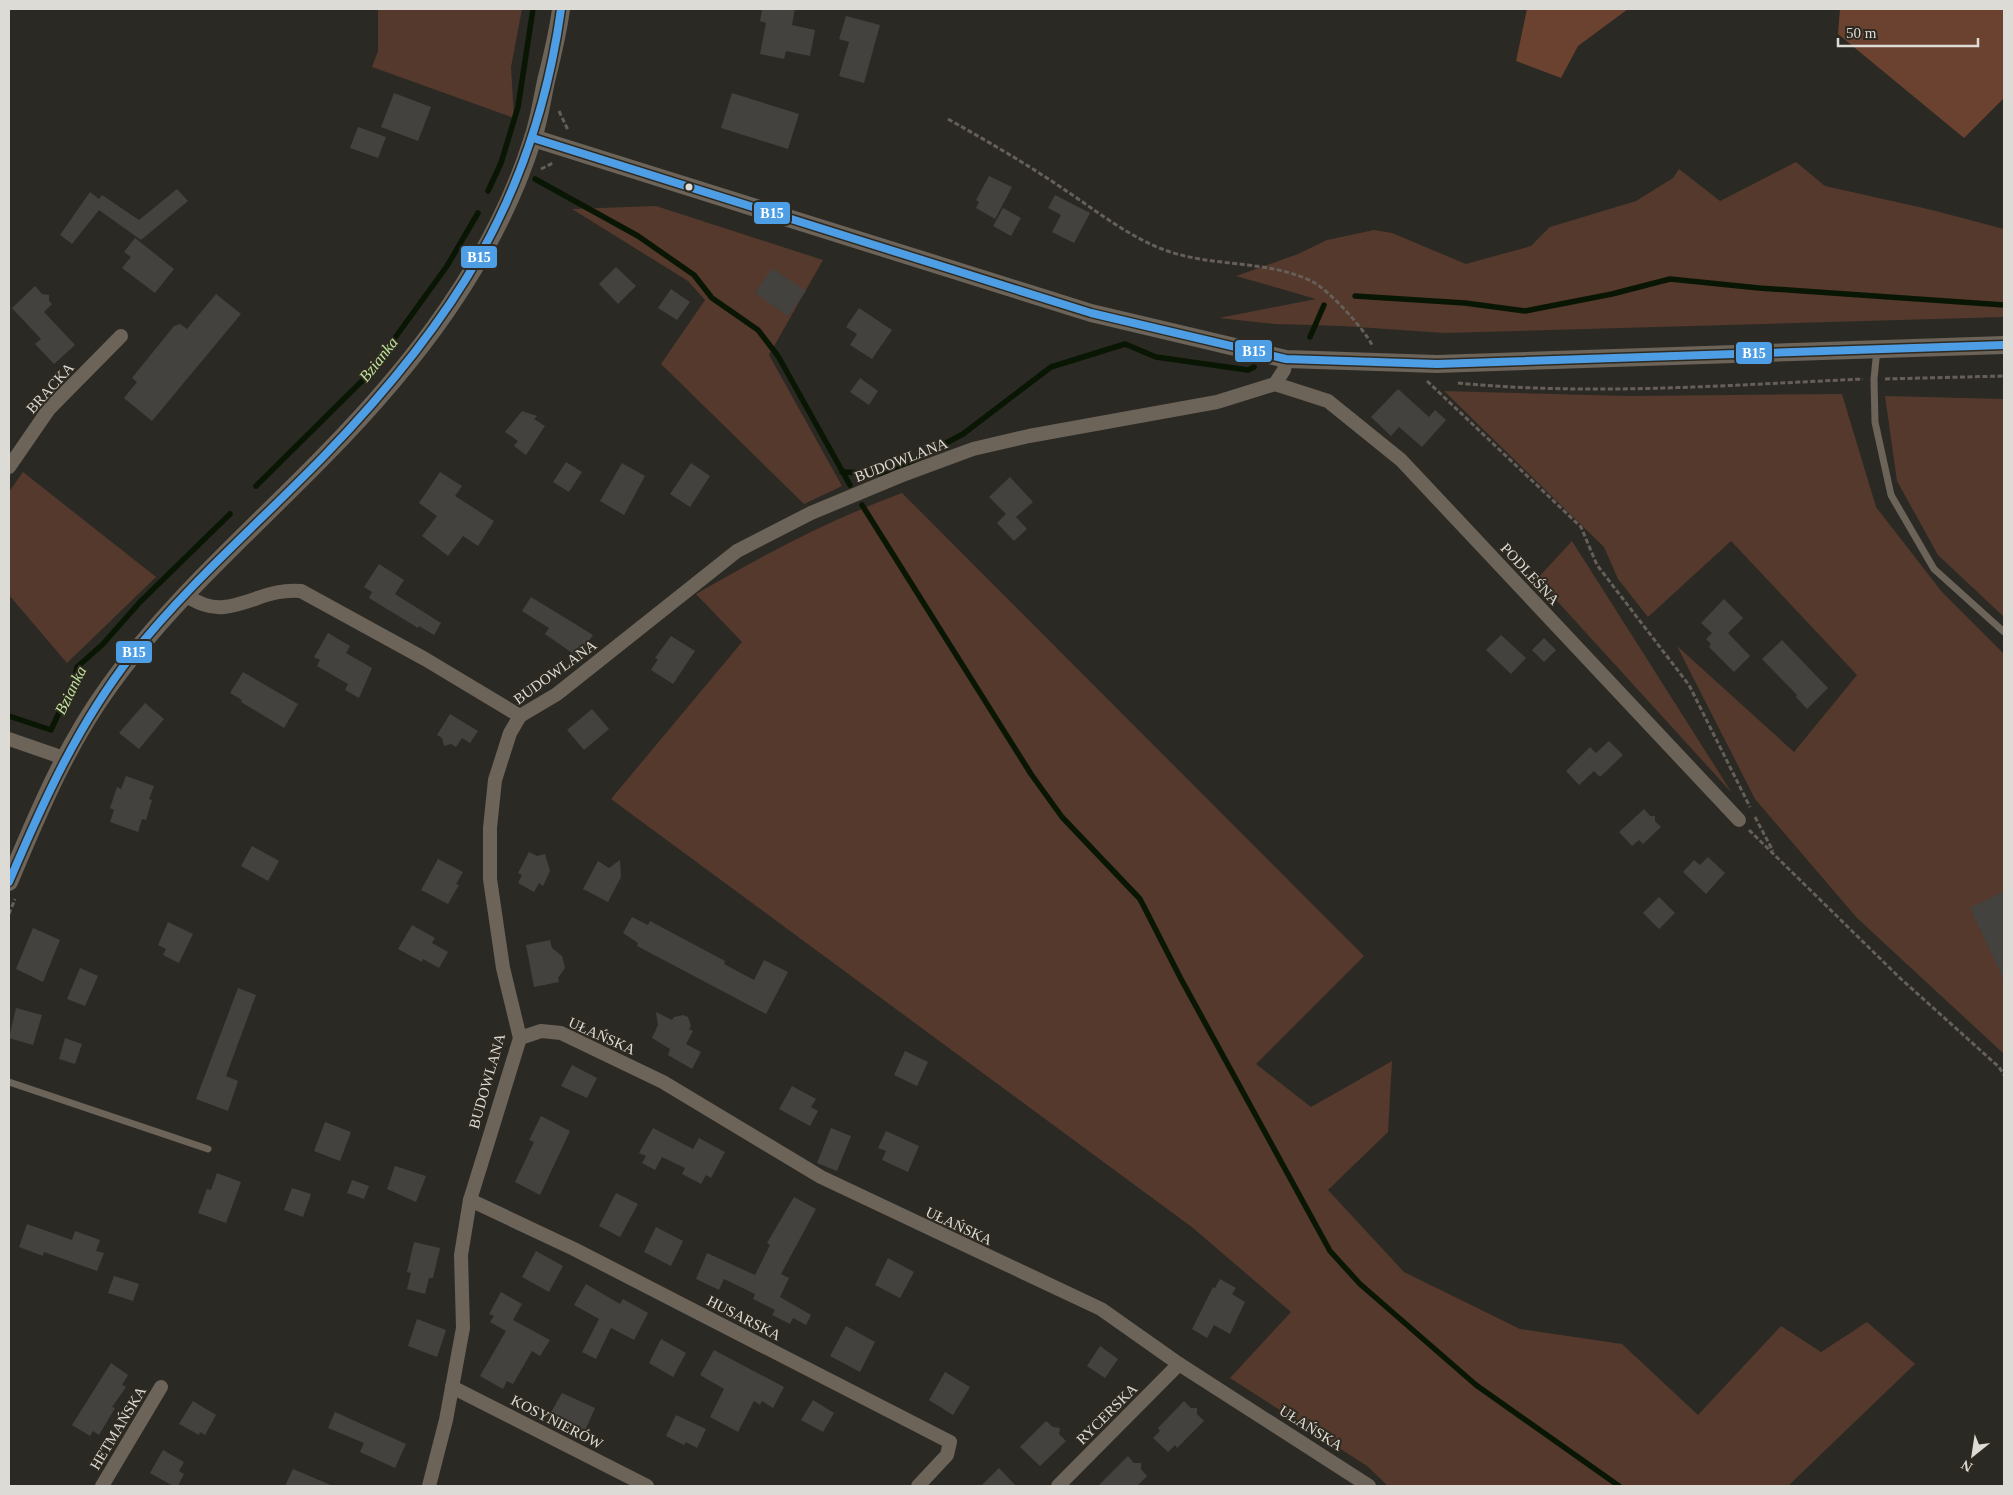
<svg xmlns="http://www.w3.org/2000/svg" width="2013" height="1495" font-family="'Times New Roman',serif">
<rect width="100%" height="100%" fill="#2b2924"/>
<g fill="#54392c">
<path d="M378,9h144l-11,58 3,51 -142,-51 6,-16z"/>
<path d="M1796,162l29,24 107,24 72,19v88l-560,16 -101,-7 -68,-2 -56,-6 97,-19 -80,-23 62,-22 29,-14 47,-10 18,3 74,31 65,-18 19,-19 86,-26 37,-23 6,-9 41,32z"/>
<path d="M656,206l167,54 -54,95 73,131 -38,18 -143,-140 44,-64 -17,-19 -116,-72z"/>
<path d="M1444,391l184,5 214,-2 34,113 66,85 62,62v400l-147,-136 -102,-119 -78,-153 117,106 63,-77 -126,-134 -83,76 -30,-38 -14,-32z"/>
<path d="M1885,396l119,3v218l-66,-62 -41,-74z"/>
<path d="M23,472l133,105 -89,86 -58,-68v-103z"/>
<path d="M902,493l462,463 -108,108 55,43 81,-46 -4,71 -60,58 76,82 116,57 102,15 76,71 83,-89 40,26 46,-30 48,42 -127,122h-400l-21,-20 -137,-88 61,-66 -98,-84 -582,-429 131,-157 -46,-48c67,-39 133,-74 206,-101z"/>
<path d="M1572,541l160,252 -195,-214z"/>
</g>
<g fill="#6a422f">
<path d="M1527,9h101l-50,37 -17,32 -45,-17z"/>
<path d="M1840,9h162l2,1v88l-40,40 -126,-104z"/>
</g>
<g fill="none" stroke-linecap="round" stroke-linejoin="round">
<g stroke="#091603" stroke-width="5.5">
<path d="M535,179l103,57 56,39 18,23 46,32 20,26 72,129"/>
<path d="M488,191l13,-28 17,-56 15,-98"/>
<path d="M1355,296l110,7 60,8 87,-17 58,-15 89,9 245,17"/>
<path d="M1310,337l14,-32"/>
<path d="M842,472l46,2 75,-40 88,-67 74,-23 31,13 92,13 6,-3"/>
<path d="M256,486l112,-111 79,-109 31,-53"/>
<path d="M862,505l169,269 31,43 78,82 41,80 149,272 30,33 116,101 143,101"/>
<path d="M9,716l42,14 24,-52 2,-11 25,-22 38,-43 90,-88"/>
</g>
</g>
<g fill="#43423e">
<path d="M762,9h33l-3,16 23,5 -5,26 -24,-5 -2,8 -24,-5 6,-31 -6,-2z"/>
<path d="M846,16l34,9 -16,58 -25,-7 10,-34 -10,-3z"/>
<path d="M394,93l37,14 -13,34 -37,-14z"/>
<path d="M732,93l67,21 -11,35 -67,-21z"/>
<path d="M358,127l28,10 -8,21 -28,-10z"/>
<path d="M989,176l23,11 -17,32 -19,-11 3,-6 -3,-2z"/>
<path d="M177,189l11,12 -47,39 -42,-30 -27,34 -12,-9 30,-43 9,7 3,-4 37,25z"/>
<path d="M1055,195l35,18 -16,30 -22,-11 9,-17 -13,-7z"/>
<path d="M1003,208l18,10 -10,18 -18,-10z"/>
<path d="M135,238l39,31 -19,24 -33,-25 9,-11 -7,-5z"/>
<path d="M616,267l20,19 -18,18 -19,-20z"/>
<path d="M772,268l34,23 -18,25 -33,-23z"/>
<path d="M35,286l7,8 7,1v6l3,3 -8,8 31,33 -21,19 -19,-20 6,-5 -29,-31z"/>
<path d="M671,289l19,13 -13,18 -19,-12z"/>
<path d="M216,294l25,20 -89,107 -28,-23 13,-16 -5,-4 42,-52 6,-2 7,5z"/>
<path d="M859,308l33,22 -20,29 -22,-14 7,-11 -11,-7z"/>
<path d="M860,378l18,13 -9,14 -19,-13z"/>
<path d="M1398,389l31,28 6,-7 11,10 -24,27 -23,-20 -8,9 -20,-19z"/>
<path d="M522,411l15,5 -3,3 11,7 -19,29 -12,-9 4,-5 -13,-9z"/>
<path d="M566,462l16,10 -13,20 -16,-10z"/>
<path d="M622,463l23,13 -21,39 -24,-14z"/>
<path d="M691,463l19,13 -20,31 -20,-13z"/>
<path d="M440,472l22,14 -7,10 39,25 -16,25 -15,-10 -15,20 -26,-20 15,-20 -18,-13z"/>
<path d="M1010,477l23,25 -17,15 11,12 -13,12 -17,-18 9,-9 -17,-17z"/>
<path d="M379,564l25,16 -9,14 46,29 -7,12 -15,-9 -1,2 -49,-30 3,-6 -8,-5z"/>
<path d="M531,597l62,38 -15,22 -33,-23 4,-6 -27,-17z"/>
<path d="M1724,599l19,19 -15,15 22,23 -16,16 -25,-25 2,-3 -5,-5 6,-6 -11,-10z"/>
<path d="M328,633l22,13 -4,7 26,15 -13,30 -14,-8 3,-6 -31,-18 3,-6 -6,-3z"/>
<path d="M1501,635l25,23 -15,16 -25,-24z"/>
<path d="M671,636l24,15 -22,33 -22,-14 7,-11 -3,-1z"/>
<path d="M1544,638l12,12 -12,12 -12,-12z"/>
<path d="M1782,640l46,48 -21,21 -11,-12 1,-2 -35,-36z"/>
<path d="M243,672l55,32 -14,24 -43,-26 1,-2 -12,-7z"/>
<path d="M145,703l19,16 -25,30 -20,-16z"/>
<path d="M592,709l17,20 -25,21 -17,-20z"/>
<path d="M450,714l28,17 -8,12 -8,-5 -6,9 -5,-3 -7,2 -2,-8 -5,-3z"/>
<path d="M1609,741l14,14 -23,22 -6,-6 -15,14 -13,-14 24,-24 6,6z"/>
<path d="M126,776l28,10 -5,13 3,1 -6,20 -4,-1 -4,13 -28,-10 4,-12 -4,-2 7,-21 4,2z"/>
<path d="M1644,809l6,7h5v5l6,6 -18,17 -4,-4 -7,6 -13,-14z"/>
<path d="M252,846l27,15 -11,20 -27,-15z"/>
<path d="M529,852l8,4 8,-2 5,17 -7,15 -4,-3 -5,9 -16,-9 4,-8 -4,-2z"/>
<path d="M1708,857l17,16 -19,21 -23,-22 11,-12 6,5z"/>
<path d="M438,859l25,13 -7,12 3,1 -11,19 -27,-14z"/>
<path d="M620,860l1,17 -13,25 -25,-13 15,-28 11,7z"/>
<path d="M2004,891v89l-34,-72z"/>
<path d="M1659,897l16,16 -16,16 -16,-16z"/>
<path d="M632,917l16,8 2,-4 75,40 -1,3 30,16 10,-20 24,12 -22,42 -129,-68 1,-3 -15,-10z"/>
<path d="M168,922l25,12 -14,29 -16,-8 3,-6 -8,-4z"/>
<path d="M412,925l23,13 -3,5 16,9 -9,16 -16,-9 -1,3 -24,-13z"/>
<path d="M33,928l27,12 -17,42 -27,-13z"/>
<path d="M550,940l2,8 10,8 3,12 -7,10 1,4 -25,5 -8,-42z"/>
<path d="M80,968l18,8 -13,30 -18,-7z"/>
<path d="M238,988l18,7 -30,81 12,5 -10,30 -32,-12z"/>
<path d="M16,1008l26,7 -9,30 -24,-7z"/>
<path d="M656,1012l16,8 2,-3 9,-2 5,2 3,9 -2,3 4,2 -7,13 15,8 -9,17 -24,-14 2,-6 -18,-11 6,-13z"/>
<path d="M65,1038l17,6 -7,20 -16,-5z"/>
<path d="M905,1051l23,11 -11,24 -23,-11z"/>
<path d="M572,1065l25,13 -10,20 -26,-12z"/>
<path d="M792,1086l24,13 -5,8 7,4 -8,15 -31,-17z"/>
<path d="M541,1116l29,15 -30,64 -25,-13 19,-40 -5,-2z"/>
<path d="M325,1122l26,10 -11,29 -26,-10z"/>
<path d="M653,1128l40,21 6,-11 26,14 -14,26 -5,-3 -5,9 -19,-10 3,-6 -23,-11 -7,13 -13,-7 4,-7 -7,-3z"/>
<path d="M831,1128l20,8 -14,35 -20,-8z"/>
<path d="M886,1131l33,15 -11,26 -26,-12 4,-9 -8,-3z"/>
<path d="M395,1166l31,10 -10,26 -29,-13z"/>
<path d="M217,1173l24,9 -15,41 -28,-10 9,-24 4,1z"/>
<path d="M352,1180l17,6 -5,13 -17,-6z"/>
<path d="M292,1188l19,6 -8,23 -19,-7z"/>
<path d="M616,1193l22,11 -18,33 -21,-11z"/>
<path d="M794,1197l22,12 -35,65 8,4 -9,19 31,18 -5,10 -13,-7 -3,6 -18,-9 3,-5 -22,-11 2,-5 -31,-15 -5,11 -23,-11 11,-26 48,22 15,-30 -3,-2z"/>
<path d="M27,1224l45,16 3,-9 25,9 -4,11 8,2 -7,18 -53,-19 -1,4 -24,-9z"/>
<path d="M656,1227l27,14 -12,25 -27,-14z"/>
<path d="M414,1242l26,6 -7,30h-4l-4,16 -18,-5 4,-16 -4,-1z"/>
<path d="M536,1251l27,15 -14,26 -27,-15z"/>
<path d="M888,1258l26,14 -14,26 -25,-13z"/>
<path d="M114,1276l25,8 -6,17 -25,-8z"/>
<path d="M1220,1279l16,9 -4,6 13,8 -15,32 -16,-9 -7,13 -15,-9 21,-42 2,1z"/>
<path d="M586,1284l34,20 3,-5 25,14 -14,27 -23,-12 -15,31 -14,-7 17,-33 -25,-14z"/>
<path d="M501,1292l21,12 -9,16 37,20 -10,16 -8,-5 -19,33 -6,-3 -4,8 -23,-13 26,-45 -16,-9 4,-6 -5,-2z"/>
<path d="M417,1319l29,11 -9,27 -29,-11z"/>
<path d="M846,1326l29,16 -15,30 -30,-16z"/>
<path d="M661,1339l25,14 -13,24 -24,-14z"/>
<path d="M1100,1346l18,13 -13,19 -18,-12z"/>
<path d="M714,1350l70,37 -11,21 -11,-7 -2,4 -6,-4 -16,31 -28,-15 14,-28 -24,-14z"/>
<path d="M111,1363l17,12 -6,10 4,2 -14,20 3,1 -16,27 -6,-4 -3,5 -18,-11z"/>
<path d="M945,1372l25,15 -17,28 -24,-15z"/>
<path d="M562,1393l33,15 -12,27 -15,-7 2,-5 -20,-9z"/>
<path d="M813,1400l21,13 -11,19 -22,-12z"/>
<path d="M193,1401l23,14 -11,20 -5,-3 -1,3 -20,-11z"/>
<path d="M1184,1401l7,7h6v6l7,7 -27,27 -2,-3 -7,7 -15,-14 7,-7 -2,-3z"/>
<path d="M335,1412l71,32 -11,24 -35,-16 4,-9 -36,-15z"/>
<path d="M676,1415l30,14 -9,19 -11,-6 -2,3 -18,-9z"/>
<path d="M1046,1421l7,6 7,1 -1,6 7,7 -26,25 -20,-19z"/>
<path d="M163,1450l21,12 -5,9 5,3 -6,12h-5l-23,-13z"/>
<path d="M1128,1456l6,7h7v6l6,7 -10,10h-39z"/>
<path d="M999,1468l17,18h-35z"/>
<path d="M293,1469l40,17h-48z"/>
</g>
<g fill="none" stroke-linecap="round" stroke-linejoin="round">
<g stroke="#665f59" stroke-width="3" stroke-dasharray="5 2.5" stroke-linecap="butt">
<path d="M559,111l9,19"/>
<path d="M948,119c39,22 77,44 114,69 32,21 64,47 100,61 48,19 107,10 151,33 16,8 52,48 59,63"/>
<path d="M541,169l12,-6"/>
<path d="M1885,379l119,-3"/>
<path d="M1427,381l154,146 16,38 92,120 61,122"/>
<path d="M1458,383c134,13 271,2 405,-4"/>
<path d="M1755,817l18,34"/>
<path d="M1749,830l152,149 98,88 5,8"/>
<path d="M9,914l6,-15"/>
</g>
<g stroke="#6c6359" stroke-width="7">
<path d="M1877,349l-3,30 1,43 16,73 43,74 70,63"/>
<path d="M9,1082l199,67"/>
</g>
<g stroke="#6c6359" stroke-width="14">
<path d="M1275,384l53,17 73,59 338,360"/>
<path d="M1275,384l9,-14 2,-11"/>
<path d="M9,467l40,-58 72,-73"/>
<path d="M186,596c11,6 24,13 38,11 27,-3 47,-19 77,-16l124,68 95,57"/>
<path d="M9,739l55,19"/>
<path d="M520,1038l21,-7 20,2 102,49 158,95 280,132 78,55 190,122"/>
<path d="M470,1200l104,49 376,193 -3,13 -29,31"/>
<path d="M452,1387l195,99"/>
<path d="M102,1486l59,-99"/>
<path d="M429,1486l17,-66 17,-92 -2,-73 9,-55 50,-162 -17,-70 -13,-89v-51l5,-48 15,-47 10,-17 37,-22 180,-143 74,-38 89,-37 73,-27 56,-13 188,-34 58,-18"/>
<path d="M1058,1486l121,-122"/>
</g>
<g stroke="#6c6359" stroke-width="18">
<path d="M533,138l558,175 195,46 151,5 567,-19"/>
<path d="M9,882c29,-69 57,-137 101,-197 60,-84 141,-154 213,-228 90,-91 171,-195 210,-319 6,-18 9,-38 13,-57 6,-24 12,-48 15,-72"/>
</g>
<g stroke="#2e2a21" stroke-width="11">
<g id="bus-1">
<path d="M533,138l558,175 195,46 151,5 567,-19"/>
<path d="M9,882c34,-80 69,-158 123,-227 57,-72 127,-132 191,-198 130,-134 212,-260 238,-448"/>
</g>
</g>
<use href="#bus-1" stroke="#4d9ee5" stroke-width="8"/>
</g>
<circle fill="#dddbd5" stroke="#2e2a21" stroke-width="2" cx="689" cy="187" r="4.5"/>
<g text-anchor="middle" stroke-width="4" stroke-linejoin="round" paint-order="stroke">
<g font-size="15" fill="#dddbd5" stroke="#2e2a21">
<text transform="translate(50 388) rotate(-48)" y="5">BRACKA</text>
<text transform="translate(901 460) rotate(-21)" y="5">BUDOWLANA</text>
<text transform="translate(1530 574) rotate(47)" y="5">PODLEŚNA</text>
<text transform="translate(555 672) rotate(-36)" y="5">BUDOWLANA</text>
<text transform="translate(602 1036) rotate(24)" y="5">UŁAŃSKA</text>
<text transform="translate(487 1081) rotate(-74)" y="5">BUDOWLANA</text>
<text transform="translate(959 1226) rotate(25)" y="5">UŁAŃSKA</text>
<text transform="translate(744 1318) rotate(27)" y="5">HUSARSKA</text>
<text transform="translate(1107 1414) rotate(-45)" y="5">RYCERSKA</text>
<text transform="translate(557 1422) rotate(27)" y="5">KOSYNIERÓW</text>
<text transform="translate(118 1428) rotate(-59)" y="5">HETMAŃSKA</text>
<text transform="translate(1311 1428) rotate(32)" y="5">UŁAŃSKA</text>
</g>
<g font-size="16" font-style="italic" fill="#bfe49d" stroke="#2e2a21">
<text transform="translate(378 359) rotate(-52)" y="6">Bzianka</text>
<text transform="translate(70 690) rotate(-64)" y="6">Bzianka</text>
</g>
</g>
<g stroke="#2e2a21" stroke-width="2">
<rect x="753" y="201" width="38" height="24" rx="5" fill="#4d9ee5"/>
<rect x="460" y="245" width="38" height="24" rx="5" fill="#4d9ee5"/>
<rect x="1234" y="339" width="39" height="24" rx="5" fill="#4d9ee5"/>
<rect x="1735" y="341" width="38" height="24" rx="5" fill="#4d9ee5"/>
<rect x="115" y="640" width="38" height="24" rx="5" fill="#4d9ee5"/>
</g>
<g font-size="14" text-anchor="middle" font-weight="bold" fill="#fff">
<text x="772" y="218">B15</text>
<text x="479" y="262">B15</text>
<text x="1254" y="356">B15</text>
<text x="1754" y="358">B15</text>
<text x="134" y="657">B15</text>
</g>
<rect width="2013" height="1495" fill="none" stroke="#dddbd5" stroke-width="20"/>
<g transform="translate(1973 1455) rotate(210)" stroke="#2e2a21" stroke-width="4" paint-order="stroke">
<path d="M0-4L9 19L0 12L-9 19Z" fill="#dddbd5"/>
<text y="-8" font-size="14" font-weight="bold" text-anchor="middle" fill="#dddbd5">N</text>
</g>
<path d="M1838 38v8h140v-8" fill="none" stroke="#dddbd5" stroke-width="2.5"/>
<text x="1846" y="38" font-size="15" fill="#dddbd5" stroke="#2e2a21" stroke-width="4" paint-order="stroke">50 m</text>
</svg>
